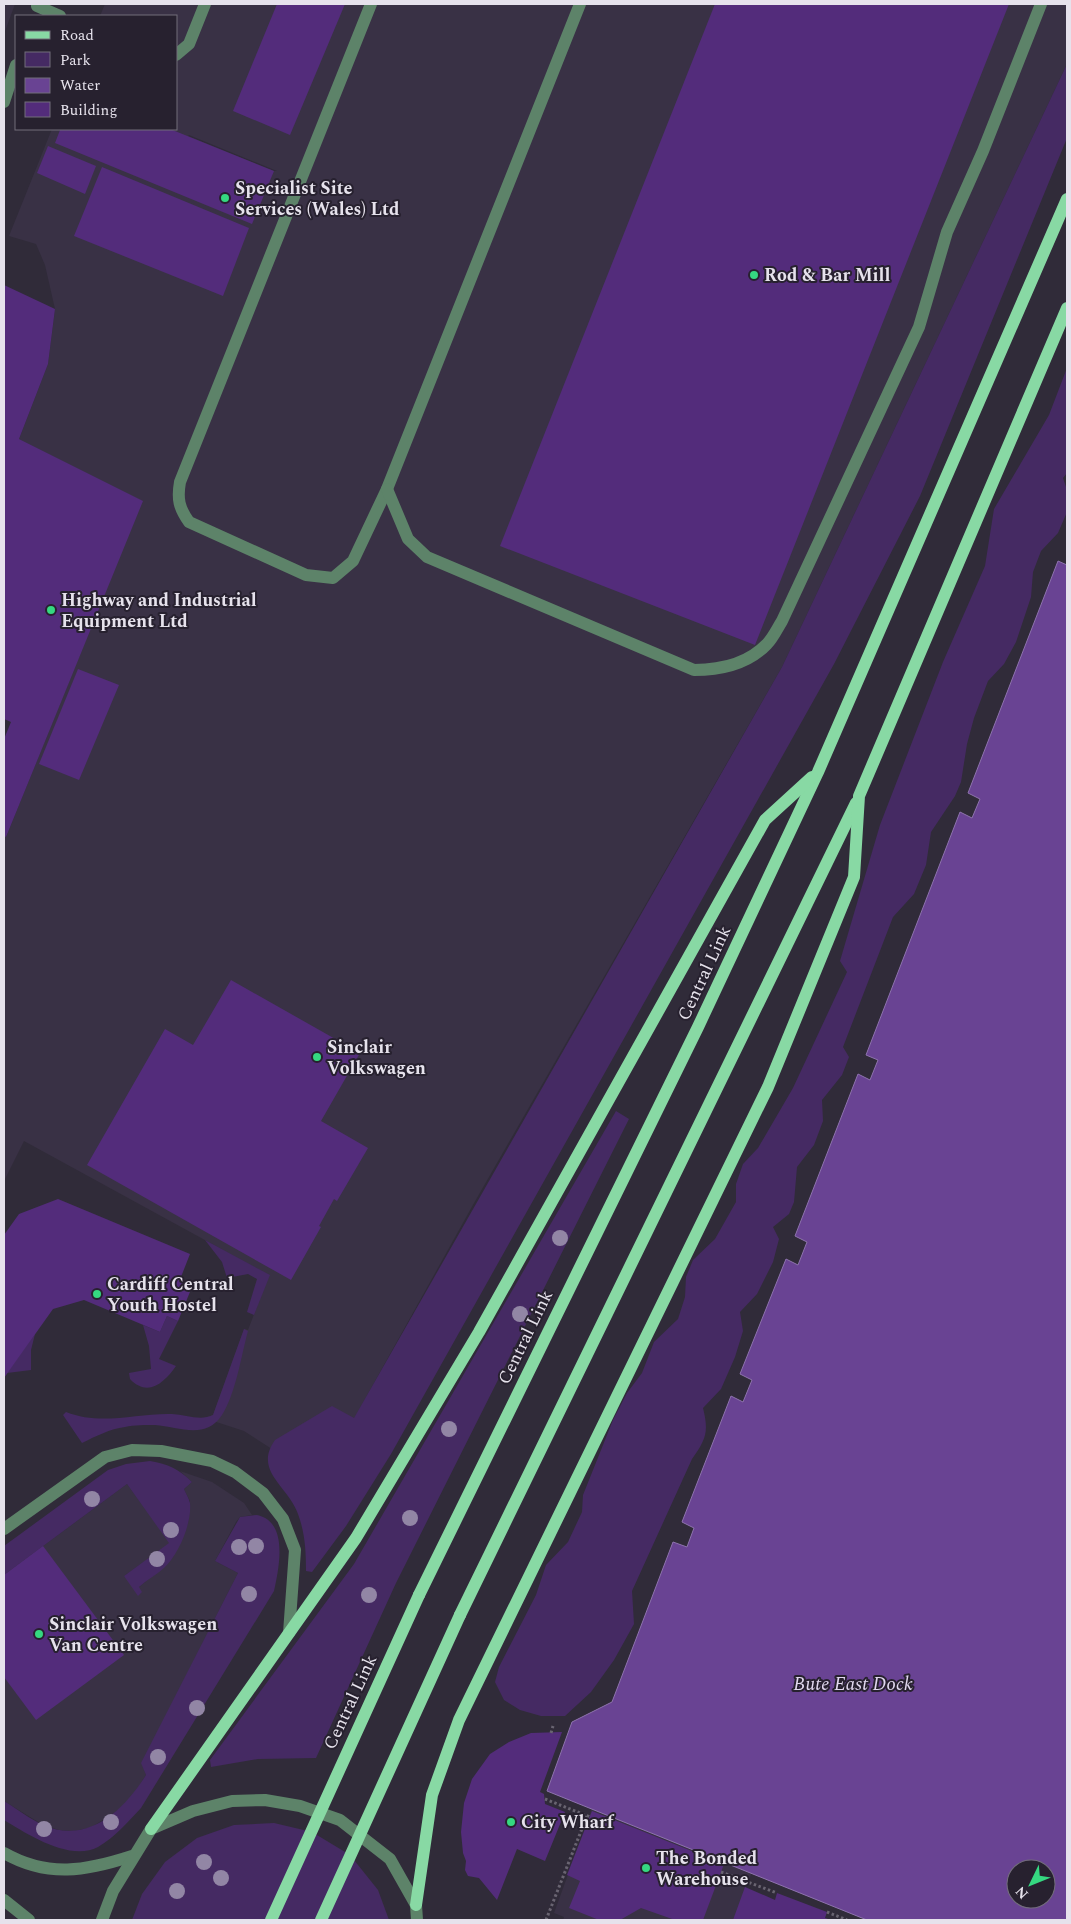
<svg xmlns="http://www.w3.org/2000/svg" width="1071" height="1924" font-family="Spectral,serif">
<rect width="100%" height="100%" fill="#302b39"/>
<g fill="#393145" fill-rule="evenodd">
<path d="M4,4h11l-11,30z"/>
<path d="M105,4h962v60l-285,603 -308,536 -154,277 -76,-49 -40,-13 9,-3 31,-86 4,1 21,-55 -245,-134 -20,40v-345l2,1 136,-336 -123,-62 29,-75 7,-55 -10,-44 -9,-21 -27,-8 43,-107h124v-113h-76zM188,136l1,-1 88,36h-3z"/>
<path d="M180,1471l32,11 32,21 8,12 -12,2 -4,5 -21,39 23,12 -96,190 4,12 -12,19 -14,15 -30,19 -16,3 -15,-1 -16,-5 -39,-24v-226l123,-91 43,59 -46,33 15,11 25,-20 9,-10 15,-34 2,-22 -6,-12 8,-7z"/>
<path d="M593,1806l160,63 -19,51h-171l1,-3 -10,-4z"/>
</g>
<g fill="#452a63">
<path d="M1067,64v74l-147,358 -86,168 -443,790 -45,72 -34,46 -6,-1c0,-20 -1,-38 -8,-57 -10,-28 -45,-43 -23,-74l57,-34 22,12 428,-751z"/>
<path d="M1067,368v105l-4,5 4,12v22l-9,21 -17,18 -8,21 -2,25 -15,45 -12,22 -16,17 -14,37 -7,26 -6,38 -6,14 -24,36 -5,33 -12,29 -21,23 -50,130 6,10 -7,18 -20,25 1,21 -9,24 -17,22 -3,35 -5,12 -16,13 6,12 -6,23 -16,32 -17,18 3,19 -8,26 -14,32 -18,19c6,24 3,31 -11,51l-60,132 2,33 -20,36 -23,32 -26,24h-24l-21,-6 -16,-10 -9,-18 4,-15 37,-72 10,-30 22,-23 14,-30 1,-17 30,-75 14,-27 15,-20 12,-31 24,-23 7,-22 1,-20 7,-17 22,-21 21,-37v-18l7,-20 15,-16 35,-60 54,-116 -7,-11 40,-136 63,-163 42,-96 9,-57 55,-94z"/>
<path d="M616,1111l13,8 -233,464 -80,175 -58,1 -47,8 -1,-7 144,-196z"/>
<path d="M205,1240l65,35 -16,40 -7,-3 10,-33 -9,-5 -21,4 -5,-16z"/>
<path d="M167,1316l11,5 -19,38 17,7c-11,16 -28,32 -46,13l-1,-6 22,-4 -2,-23 -6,-21 17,7z"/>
<path d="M244,1329l4,2c-7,25 -12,62 -26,84 -16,25 -43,12 -67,10 -9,0 -21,0 -30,2 -15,2 -29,9 -43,16l-19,-28 3,-3c35,14 70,1 106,2 14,1 29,7 41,1z"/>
<path d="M35,1334l-4,16v20l-24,3z"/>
<path d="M150,1461c18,3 29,8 42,21l-8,7c2,5 5,9 6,14 2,20 -11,51 -26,65 -8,7 -17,12 -25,19l3,5 -4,4 -14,-20 45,-33 -42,-59 -123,91v-29l104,-76 18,-6z"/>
<path d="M257,1515c32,7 22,53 17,76l-133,217c-13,14 -26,29 -43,39 -28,15 -71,-13 -94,-27v-19c13,8 26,18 39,24 45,20 81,-15 103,-50l-5,-12 97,-190 -23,-12 25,-44z"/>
<path d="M274,1823l38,9 38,23 28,35 11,30h-257l10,-26 23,-32 32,-24 37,-13z"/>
</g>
<path fill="#694393" stroke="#8e73ae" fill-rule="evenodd" d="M1058,561l9,4v1355h-200l-320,-129 25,-69 40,-20 61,-160 14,5 7,-19 -12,-6 49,-126 12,6 9,-22 -12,-6 46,-115 12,6 9,-23 -12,-6 63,-162 12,6 8,-20 -12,-5 94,-243 12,6 8,-19 -12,-6zM1016,1869h30v30h-30z"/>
<g fill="#532c7b">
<path d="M277,4h68l-55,131 -57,-24z"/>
<path d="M715,4h294l-254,641 -255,-99z"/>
<path d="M57,129h113l104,42 -22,53 -197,-81 5,-13z"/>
<path d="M48,146l48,20 -11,28 -48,-21z"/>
<path d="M102,167l147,61 -26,68 -149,-60z"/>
<path d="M4,285l51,24 -7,55 -29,75 124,62 -137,336 -2,-1v-97l7,-17 -7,-3z"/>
<path d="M78,669l41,16 -40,95 -40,-16z"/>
<path d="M231,980l129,73 -39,68 47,27 -31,53 -3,-2 -15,27 2,1 -30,53 -204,-115 78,-136 28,16z"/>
<path d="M58,1199l132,55 -11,28 13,5 -14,34 -11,-5 -7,16 -76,-32 -31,9 -49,69v-143l15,-21z"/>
<path d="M43,1546l81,109 -88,65 -32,-43v-102z"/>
<path d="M562,1732l-22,60 4,2 1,10 20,8 -20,49 -28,-12 -20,51 -18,-22 -11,-2 -3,-6 1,-9 -3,-8 -2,-21 3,-29 8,-24 18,-25 19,-12 22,-9z"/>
<path d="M592,1811l132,53 -21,56h-28l-34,-12 -21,12h-21l-30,-12 11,-27 -13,-6z"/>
<path d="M745,1887l30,13 2,-7 50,19 -2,6 6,2h-98z"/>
</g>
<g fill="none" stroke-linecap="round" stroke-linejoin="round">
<g stroke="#696471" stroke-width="3" stroke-dasharray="2.5 2.5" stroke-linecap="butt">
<path d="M551,1733l2,-7"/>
<path d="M545,1799l45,18"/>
<path d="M721,1872l56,21"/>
<path d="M827,1912l20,8"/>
<path d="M546,1920l41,-104"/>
</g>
<g stroke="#5d8369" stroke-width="12">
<path d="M371,4l-191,478c-3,17 -1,26 9,40l117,53 27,3 20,-17 34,-72 193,-485"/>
<path d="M37,6l23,10"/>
<path d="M176,55l13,-11 16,-40"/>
<path d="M4,102l12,-37"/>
<path d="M387,489l21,50 19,18 267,113c26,0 54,-6 73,-26 6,-6 10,-15 15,-23l137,-294 28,-95 36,-81 58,-147"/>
<path d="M4,1529l101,-72 27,-7 29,1 51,10 23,11 28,21 20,26 12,31 -6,83"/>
<path d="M4,1853c44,25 82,18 128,3"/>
<path d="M4,1900l25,20"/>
<path d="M102,1920l11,-29 38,-62 42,-18 39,-10 33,-1 35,6 40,14 50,39 26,46 1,15"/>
</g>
<g stroke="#88d9a4" stroke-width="12">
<path d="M419,1595l279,-568 120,-255 249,-573"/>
<path d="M460,1615l396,-812"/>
<path d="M151,1829l205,-291 123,-206 286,-512 47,-43"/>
<path d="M416,1905l16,-110 27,-75 309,-633 86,-210 5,-81 208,-488"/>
</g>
<g stroke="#88d9a4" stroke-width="12">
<path d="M271,1920l148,-325"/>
<path d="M321,1920l139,-305"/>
</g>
</g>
<g fill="#9286a5">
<circle cx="560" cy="1238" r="8"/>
<circle cx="520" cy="1314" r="8"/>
<circle cx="449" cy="1429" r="8"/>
<circle cx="92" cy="1499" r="8"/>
<circle cx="410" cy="1518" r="8"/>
<circle cx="171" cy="1530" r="8"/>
<circle cx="256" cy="1546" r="8"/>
<circle cx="239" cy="1547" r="8"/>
<circle cx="157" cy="1559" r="8"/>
<circle cx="249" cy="1594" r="8"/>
<circle cx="369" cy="1595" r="8"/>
<circle cx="197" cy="1708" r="8"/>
<circle cx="158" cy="1757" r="8"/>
<circle cx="111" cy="1822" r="8"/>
<circle cx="44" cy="1829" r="8"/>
<circle cx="204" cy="1862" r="8"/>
<circle cx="221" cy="1878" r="8"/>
<circle cx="177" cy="1891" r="8"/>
</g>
<g fill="#35d881" stroke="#27212f" stroke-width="2">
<circle cx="225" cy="198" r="5"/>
<circle cx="754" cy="275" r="5"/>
<circle cx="51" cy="610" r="5"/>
<circle cx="317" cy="1057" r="5"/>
<circle cx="97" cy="1294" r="5"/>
<circle cx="39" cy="1634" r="5"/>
<circle cx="511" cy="1822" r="5"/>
<circle cx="646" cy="1868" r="5"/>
</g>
<g text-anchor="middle" stroke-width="4" stroke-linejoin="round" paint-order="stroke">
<g font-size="18" font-weight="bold" fill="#e6e2ec" stroke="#27212f" text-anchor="start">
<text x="235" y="194">Specialist Site<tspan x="235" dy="21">Services (Wales) Ltd</tspan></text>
<text x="764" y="281">Rod &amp; Bar Mill</text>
<text x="61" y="606">Highway and Industrial<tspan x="61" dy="21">Equipment Ltd</tspan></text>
<text x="327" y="1053">Sinclair<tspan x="327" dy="21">Volkswagen</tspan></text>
<text x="107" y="1290">Cardiff Central<tspan x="107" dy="21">Youth Hostel</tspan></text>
<text x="49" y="1630">Sinclair Volkswagen<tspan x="49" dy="21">Van Centre</tspan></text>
<text x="521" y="1828">City Wharf</text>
<text x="656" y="1864">The Bonded<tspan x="656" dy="21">Warehouse</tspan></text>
</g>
<g font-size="18" fill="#e6e2ec" stroke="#27212f">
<text transform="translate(704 973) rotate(-65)" y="6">Central Link</text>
<text transform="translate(525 1337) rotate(-64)" y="6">Central Link</text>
<text transform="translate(350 1702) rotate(-65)" y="6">Central Link</text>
</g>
<g font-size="19" font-style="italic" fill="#e2d9f0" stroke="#27212f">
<text x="853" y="1690">Bute East Dock</text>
</g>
</g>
<rect width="1071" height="1924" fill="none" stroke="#e6e2ec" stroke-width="10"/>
<rect x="15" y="15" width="162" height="115" fill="#27212f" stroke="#736e7b"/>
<rect x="25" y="31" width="25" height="8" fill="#88d9a4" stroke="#736e7b"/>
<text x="60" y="40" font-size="15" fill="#e6e2ec">Road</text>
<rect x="25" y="52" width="25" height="15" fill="#452a63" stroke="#736e7b"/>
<text x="60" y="65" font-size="15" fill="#e6e2ec">Park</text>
<rect x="25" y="78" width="25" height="15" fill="#694393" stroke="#736e7b"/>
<text x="60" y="90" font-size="15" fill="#e6e2ec">Water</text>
<rect x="25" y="102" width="25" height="15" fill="#532c7b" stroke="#736e7b"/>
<text x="60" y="115" font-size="15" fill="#e6e2ec">Building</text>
<g transform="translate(1031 1884) rotate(227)"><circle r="24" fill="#27212f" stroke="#736e7b"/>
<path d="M0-4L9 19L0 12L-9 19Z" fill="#35d881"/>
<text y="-8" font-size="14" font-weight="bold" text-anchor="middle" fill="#e6e2ec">N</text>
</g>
</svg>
